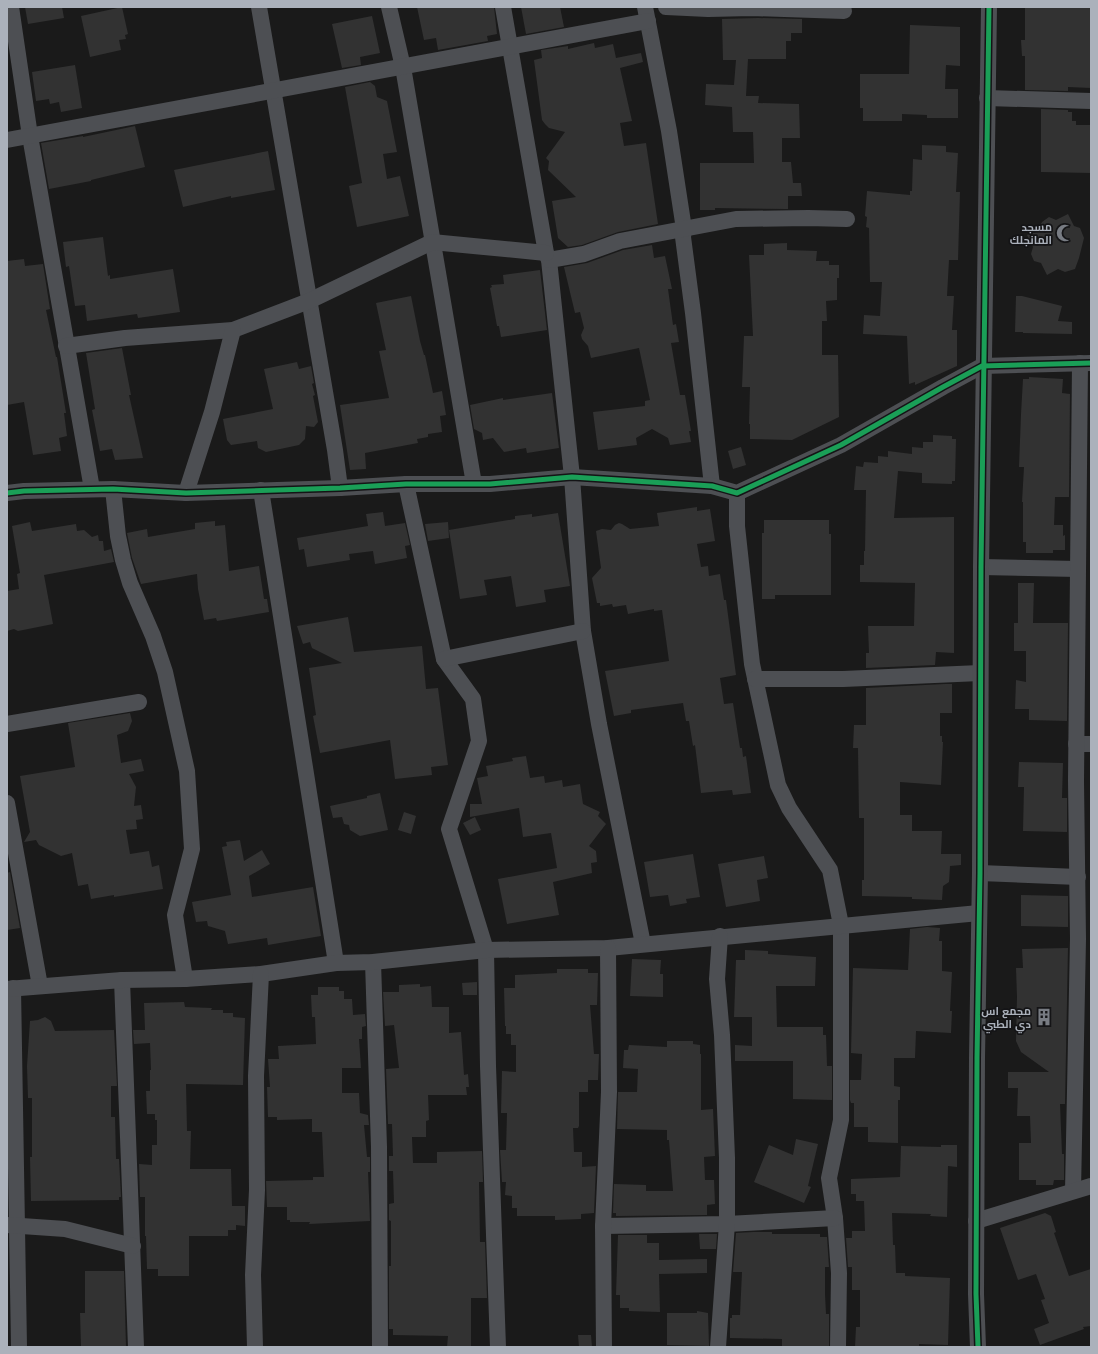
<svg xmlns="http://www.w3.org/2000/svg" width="1098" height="1354" font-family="Helvetica,Cairo,sans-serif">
<rect width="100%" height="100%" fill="#1a1a1a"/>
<g fill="#323232">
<path d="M25,7h37l2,11 -36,6z"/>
<path d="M122,7l6,27 -3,1 1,4 -7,1 2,10 -31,7 -9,-41z"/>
<path d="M417,7h77l3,27 -10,2 1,5 -50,9 -2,-12 -12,2z"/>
<path d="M521,7h39l4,20 -38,7z"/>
<path d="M1025,7h66v81l-23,-1v4l-43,-1v-34h-3l-1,-16h4z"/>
<path d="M372,16l8,37 -20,4 1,8 -19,3 -10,-44z"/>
<path d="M758,18l44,1v14h-11v8h-5v18h-38l-2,37h13l-1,7 41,1 1,34h-18v24h9l2,21h8l1,13h-14v13l-73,-1v2h-15v-47h54l-1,-31h-20l-1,-25 -27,-2 1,-21 28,1 2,-25h-13l-1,-41z"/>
<path d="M910,25l50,2v39l-14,-1 -1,24h13v29h-31v-3l-25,-1v7h-39v-13h-3v-34h49z"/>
<path d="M594,43l1,5 18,-4 3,14 25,-5 2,9 -23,6 12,53 -12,2 4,23 22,-3 12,81 -40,8 -36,13 -14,2 -10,-9 -6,-37 24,-4 -28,-27 1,-9 -3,-3 19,-26 -16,-4 -4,-4 -3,-4 -8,-60 8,-2 -1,-8 27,-4v3z"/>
<path d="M75,65l7,43 -21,4 -2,-10 -9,2 -1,-5 -13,2 -4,-29z"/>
<path d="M370,82l5,4 2,11 10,4 10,51 -14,2 4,25 13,-3 9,40 -52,11 -8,-41 13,-3 -17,-96z"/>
<path d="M1041,109l27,1v2h4v9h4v4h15v48l-50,-1z"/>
<path d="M135,126l10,41 -54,13v1l-42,8 -8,-46 42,-7v1z"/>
<path d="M922,145l24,1v6l12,1 -2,39h4l-2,68h-9l-2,36h7l-2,34h5v36l-42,19v-3l-6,2 -2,-48 -44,-2 1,-19 16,1 2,-34h-12l-1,-54 -3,-1 1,-10 -2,-1 2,-25 43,4v-4h2l1,-32 9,1z"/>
<path d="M268,151l7,39 -44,8v-2l-48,11 -9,-37z"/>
<path d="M1068,214l6,12 6,2 4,10 -5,20 -4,11 -10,3 -7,-3 -11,6 -6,-12 -7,-2 -3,-7 2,-7 -6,-12 12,-7 3,-6 7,-5 7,3z"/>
<path d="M103,237l5,39 2,-1v4l63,-10 7,43 -42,6 -1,-4 -50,7 -2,-16 -10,1 -6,-40 -3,1 -3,-25z"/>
<path d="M787,243v7l30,1 -1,10h13v4h10v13h-2v22l-11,1 1,20h-5v34h16l1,62 -47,23 -42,-1v-15h-1l1,-37h-8l2,-51h9l-4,-81h15v-11z"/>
<path d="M652,245l2,13 11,-2 7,33h-4l5,36 3,-1 3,18 -8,1 9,52h5l6,36h-2l2,11 -21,3 -2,-7 -16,-9 -16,9 1,7 -39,5 -5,-38 52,-6v-5l5,-1 -11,-52 -48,10 -3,-12 -6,-7 -1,-4 3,-7 -4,-16 -5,1 -11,-46 23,-4 36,-13z"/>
<path d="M24,259l1,7 18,-2 7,45 -4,1 10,47h1l9,56h-2l3,23 -8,2 2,13 -28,4 -9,-53 -17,3v-144z"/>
<path d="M540,270l7,60 -46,7 -2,-11h-2l-7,-38 2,-1 -1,-2 13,-1 -1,-9z"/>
<path d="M411,296l9,45 4,14h1l8,38 9,-2 4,24 -6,1 2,16 -14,2v3l-11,2 1,4 -53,10 1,16 -16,1 -10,-65 49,-7 -10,-47 7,-1 -10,-47z"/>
<path d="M1016,296h6l40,10 -4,15 14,1v12l-49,-1v-1h-8z"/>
<path d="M122,348l9,47h-2l14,63 -28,2 -3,-11 -12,2 -8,-41 3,-1 -9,-56z"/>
<path d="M297,362l2,7 12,-3 3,17 -2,1 3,11 -2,1 5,26 -4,5 -8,-1 -1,13 -6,6 -33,7 -8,-4 -1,-7 -26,4 -4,-5 -4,-21 50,-10 -9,-40z"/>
<path d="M1029,377l34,2 -1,14 8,1 -1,103h-14l-1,28h9v11l2,-1v15h-12v3h-27v-11h-3v-40h-1l2,-35h-5l2,-53 2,-35h6z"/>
<path d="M552,393l7,55 -32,5 -1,-5 -22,4 -11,-14 -10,2 -1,-7 -8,-4 -4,-24 33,-7v2z"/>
<path d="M933,435l19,1v3h4l-1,42h-3v3l-30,-1v-10l-24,-2 -4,47 60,-1v136l-18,-1 -1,13 -69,3v-15h3l-1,-27h46l1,-43 -55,-1v-17h4v-14h1l1,-61h-12l2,-24 7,1 1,-5 14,1v-7l10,1v-6l24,3v-7l11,1v-6h10z"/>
<path d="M741,447l5,18 -13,4 -5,-18z"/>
<path d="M697,507v4l13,-2 5,32 -18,3 4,23 7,-1 1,10 11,-2 4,26h2l10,75 -16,3 4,26 9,-1 7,45h2l1,9 3,-1 5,37 -18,2 -1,-5 -31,3 -6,-48 -2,1 -4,-25h-3l-3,-18 -52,7v3l-17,3 -9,-45 64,-10 -7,-51 -8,1v-2l-26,5 -2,-9 -13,2 -1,-3 -12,2v-3h-3l-5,-25 9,-10 -5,-37 6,-2 9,1 4,-5 4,-2 3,1 8,5 29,-3 -2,-13z"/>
<path d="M383,512l2,14 20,-3 5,22 -5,1 2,12 -32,6 -2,-13 -24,3 1,6 -43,7 -3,-18 -5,1 -2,-12 71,-12 -2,-12z"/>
<path d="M558,513l12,73 -26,4 2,12 -30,5 -5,-31 -27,4 3,15 -27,4 -11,-69 66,-11v-3l17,-2v3z"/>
<path d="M764,520h65v14h2v61h-56v4h-13v-66h2z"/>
<path d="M215,521v5l10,-1 4,46 30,-5 5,33h3l2,13 -52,9 -1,-3 -12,2 -6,-31 -1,-15 -56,10 -9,-26 -5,-25 20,-4 1,8 47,-8v-6z"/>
<path d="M30,522l2,9 44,-7 1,7 7,-1 8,7 6,-2 1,6h4l1,10 7,-2 3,13 -70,13 9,49 -35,7 -4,-2 -7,2v-40l12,-2 -2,-15 3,-1 -8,-47z"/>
<path d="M448,522l1,16 -21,3 -3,-17z"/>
<path d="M1018,583h16l-1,40h35l-1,98 -38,-1v-11h-14l1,-29 10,2v-31h-12v-28h4z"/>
<path d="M348,617l6,35 68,-6 4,43 12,-1 10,77 -17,2 1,8 -37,4 -5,-39 -70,13 -7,-37 3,-1 -7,-47 33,-5 -30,-15 -2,-6 -7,2 -6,-18z"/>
<path d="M945,684h7v29h-12v23h2v6h1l-2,43 -41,-3v33h12v16h30l-1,23h20v11l-11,1 -1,16 -6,4 -1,14 -30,-1v-2l-50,-1v-16h2v-62h-5l-1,-70h-5l1,-23h12v-37z"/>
<path d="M130,713l2,8 -4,10 -11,4 4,28 20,-4 3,12 -15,3 7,13 -2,19 7,-1 2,14 -7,1 1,9 -11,1 4,24 19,-3 3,16 7,-2 4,24 -49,8v-2l-23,4 -3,-15 -10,2 -6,-33 -11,3 -22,-11 -3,-5 -12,2 6,-10 -10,-56 55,-9 -7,-44z"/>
<path d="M526,756l4,22 14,-2 1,7 17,-3 1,7 17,-3 3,20 17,8 -2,4 8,8 -17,22 7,5 1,11 -6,1 1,10 -39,9 6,33 -52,9 -9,-45 59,-11 -6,-35 -28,4 -4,-29 -49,9v-13h12l-5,-26 11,-2 -2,-10 27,-5 -1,-3z"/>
<path d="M1019,762l44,1 -1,35h5v34l-44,-1 1,-44h-6z"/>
<path d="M380,793l8,37 -28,6 -10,-6 -1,-5 -5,-1 -2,-7 -9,1 -3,-12 37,-8v-2z"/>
<path d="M404,812l12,4 -5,18 -13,-4z"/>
<path d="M475,817l6,13 -11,5 -7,-12z"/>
<path d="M240,840l4,21 18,-11 8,14 -21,12 3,21 61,-10 8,49 -53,9 -1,-7 -39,6 -3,-13 -17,-5 -1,-5 -11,1 -4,-20 39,-7 -9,-48 5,-1 -1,-4z"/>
<path d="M693,854l7,43 -14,2 1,4 -17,3 -2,-11 -18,2 -6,-35z"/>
<path d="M764,856l4,22 -11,2 3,21 -34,6 -8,-43z"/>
<path d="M10,872l10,56 -13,2v-57z"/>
<path d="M1021,895l47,1v31l-47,-1z"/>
<path d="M927,927l13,1 -1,13h3v30l10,1 -2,39h2l-1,22 -35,-2 -1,27h-21v28l6,1v13h-2v43l-30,-1v-15h-14v-24h-3l-1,-3v-20h11l1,-26 -11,-1 2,-85 55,2 2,-41z"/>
<path d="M1067,948h1l-3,156h-5l2,50h2v26h-10l-1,5h-17v-5h-17v-37h12l-1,-27h-13l1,-28h-10v-16h41l-28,-20 -5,-11 1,-44 -1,-29h7l-1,-19z"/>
<path d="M745,950l23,1v3l48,3 -1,29h-39l1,41h46v8h3l1,31h5v34l-39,-1v-38h-58v-16l17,1v-29h-18l2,-57h9z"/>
<path d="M632,959l29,1 -1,14h3v23l-33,-1z"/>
<path d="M557,969h31v4h10l-1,32h-7l4,49h5l-1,26h-10v12h-9v34l-1,2h-5l1,24h8v15l14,-1 -2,47 -13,1v5l-26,1v-4h-38v-8h-5v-12l-7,-1 1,-13h-4l-2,-32h6l1,-37h-6l1,-42 14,1v-27h-5v-11h-5v-8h-1l-1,-38h11v-13l42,-2z"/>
<path d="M477,982v13h-14l-1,-12z"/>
<path d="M420,984v3l11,-1 1,21h17v26l12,-1 3,43 4,-1 1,13h-3l1,8h-39l1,25 -3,1v16h-14l1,26h24v-11l45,-1 1,31h-4l1,60h5l2,56h-16v49h-24l1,-11 -55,-1v-6h-4v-63h2v-45l-2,-1v-16l5,-1 -1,-32h-4v-15h4l-1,-32h-4l-2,-55 13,-1 -5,-43 -9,1 -2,-34h16v-7z"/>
<path d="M318,987h21v4h5v8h8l1,16 12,-1 1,12 -4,1v12h-3l2,29h-19v25h17l1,20 8,2 1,10h-5l3,32h3v15h-2l2,49 -61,3 1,-2h-20v-2h-3v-13h-20l-1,-26 47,-1v-3h11l-2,-45h-10v-13l-35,1v-3h-9l-1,-30h3l-2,-28h11l-1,-13 38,-2 -1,-27h-3l-1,-22h7z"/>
<path d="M184,1002l1,5 27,1 -1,2h12v3h10v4l12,1 -2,67 -57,-1 1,47h4l-1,38h41l1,37h13v20l-9,-1v5h-8v6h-39v40h-31v-7h-11l-1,-33h-1v-39h-5l-1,-33 13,1v-20h5v-25h-2v-6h-8l-1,-23h4v-21h1l-1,-27 -16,1 -1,-14h12l-1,-27z"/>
<path d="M45,1017l6,4 4,10 59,-1 3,56h-6v31h4l1,42h3l2,38h-2v3l-88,1 -1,-44h2v-59h-4l-1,-32 3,-45 8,-1z"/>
<path d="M667,1041h26v3l7,1v9h1v56l12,-1 2,47 -11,1 1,23h9l1,24 -8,1v10l-91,1v-3h-3l1,-29 32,1v6h27l-4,-51h-2v-10l-50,-1 1,-37h19l1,-23 -15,-1 1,-18h4l1,-5 38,2z"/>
<path d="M796,1139l22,5 -10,42 3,1 -7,16 -50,-21 15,-37 24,10z"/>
<path d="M941,1145h16v22l-9,-1 -1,51 -17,-1 1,-2 -39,-1 1,32h2l1,28h9v3l45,2 -2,67 -29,-1v3h-64l1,-20h4v-37h-8v-23h-4l-2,-29h6v-7h13l-1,-30h-8v-7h-5v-15l49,-2 1,-31 40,1z"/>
<path d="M1045,1213l6,3 5,16 -2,1 15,43 22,-7v57l-8,1 1,2 -44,16 -6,-16 15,-6 -8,-23 4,-1 -9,-25 -18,6 -18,-52z"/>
<path d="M753,1232h19v2h48v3h7l2,30h-4v27l1,20h3v33h-47v-8l-52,-1v-20h2v-3h8l2,-43h-9l3,-39z"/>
<path d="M699,1234h18l-1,15h-16z"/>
<path d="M618,1235h29v8h12v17l48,-1v14l-48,1 1,38 -31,-1v-3h-9v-13h-4z"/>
<path d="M85,1271h39l2,76 -45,-1 -1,-33h5z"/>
<path d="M697,1311l11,2 1,33 -42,-1v-32h30z"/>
<path d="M578,1335h13l1,12h-13z"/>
</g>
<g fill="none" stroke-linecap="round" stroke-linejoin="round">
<g stroke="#4d4f53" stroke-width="16">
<path d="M11,7l19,129 62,353"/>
<path d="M259,7l76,443 5,38"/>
<path d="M389,7l14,60 71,417"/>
<path d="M503,7l43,246 3,7 23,217 11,154 16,93 44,220"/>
<path d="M645,7l24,124 15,98 -1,8 10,76 19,173"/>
<path d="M666,7l42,2 44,-1 92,3"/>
<path d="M987,98l104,3"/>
<path d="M7,140l641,-119"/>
<path d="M549,260l35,-6 36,-13 116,-22 72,-1 39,1"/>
<path d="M66,346l59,-8 108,-8 76,-29 123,-59 114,11"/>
<path d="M406,484l38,175 29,40 6,42 -30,88 37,121 2,116 10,281"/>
<path d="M113,489l5,47 5,24 7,23 23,53 12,36 22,99 5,78 -17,66 10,64"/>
<path d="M261,490l75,473"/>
<path d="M7,493l17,-2 89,-2 73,4 154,-5 66,-4h84l82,-7 140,9 25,7 104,-48 102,-58 39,-21 109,-3"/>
<path d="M186,493l26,-81 21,-82"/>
<path d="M737,493v33l15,138 26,121 11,23 41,62 11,55v195l-12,58 6,40 4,55 -1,74"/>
<path d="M981,567l97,2"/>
<path d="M444,659l139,-28"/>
<path d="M755,679h88l137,-6"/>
<path d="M7,724l132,-22"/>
<path d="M1076,744h15"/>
<path d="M7,803l33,183"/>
<path d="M980,873l98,4"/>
<path d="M373,962l6,185 1,200"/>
<path d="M122,980l14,367"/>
<path d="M13,988l6,359"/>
<path d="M7,989l115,-9 63,-1 76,-5 75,-11 37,-1 113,-12 122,-2 371,-35"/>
<path d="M1073,1191l5,-252 -2,-158 4,-418"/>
<path d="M976,1221l115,-35"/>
<path d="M7,1225l58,4 68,17"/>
<path d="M603,1226l124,-2 108,-6"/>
<path d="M255,1347l-2,-72 4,-85 -1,-114 5,-102"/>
<path d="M604,1347l-1,-121 6,-134 -1,-144"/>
<path d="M718,1347l9,-123v-66l-5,-123 -5,-56 3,-43"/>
<path d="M978,1347l-2,-53 1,-236 3,-185 1,-306 8,-560"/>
</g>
<g stroke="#141416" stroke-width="8">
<g id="cycleway">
<path d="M7,493l17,-2 89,-2 73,4 154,-5 66,-4h84l82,-7 140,9 25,7 104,-48 102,-58 39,-21 109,-3"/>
<path d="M978,1347l-2,-53 1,-236 3,-185 1,-306 8,-560"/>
</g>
</g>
<use href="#cycleway" stroke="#1a9f57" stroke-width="5"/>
</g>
<defs>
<g id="mosque-bare" transform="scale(1.38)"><path d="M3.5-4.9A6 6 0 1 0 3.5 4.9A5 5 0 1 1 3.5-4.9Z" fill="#787c83" stroke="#141416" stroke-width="2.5" paint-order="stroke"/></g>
<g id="building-bare" transform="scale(1.38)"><path d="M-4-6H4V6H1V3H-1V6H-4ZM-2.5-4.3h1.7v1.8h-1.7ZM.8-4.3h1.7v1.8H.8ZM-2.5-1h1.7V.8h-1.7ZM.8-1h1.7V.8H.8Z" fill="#787c83" stroke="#141416" stroke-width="2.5" paint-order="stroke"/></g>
</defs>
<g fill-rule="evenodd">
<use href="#mosque-bare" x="1065" y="233"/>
<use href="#building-bare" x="1044" y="1017"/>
</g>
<g text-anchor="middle" stroke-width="3.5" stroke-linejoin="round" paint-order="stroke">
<g font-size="11" font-weight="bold" fill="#abb1bb" stroke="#141416" text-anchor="end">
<text x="1052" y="231">مسجد<tspan x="1052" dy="13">المانجلك</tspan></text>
<text x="1031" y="1015">مجمع اس<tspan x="1031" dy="13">دي الطبي</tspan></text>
</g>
</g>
<rect width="1098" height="1354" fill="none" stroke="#abb1bb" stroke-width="16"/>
</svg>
